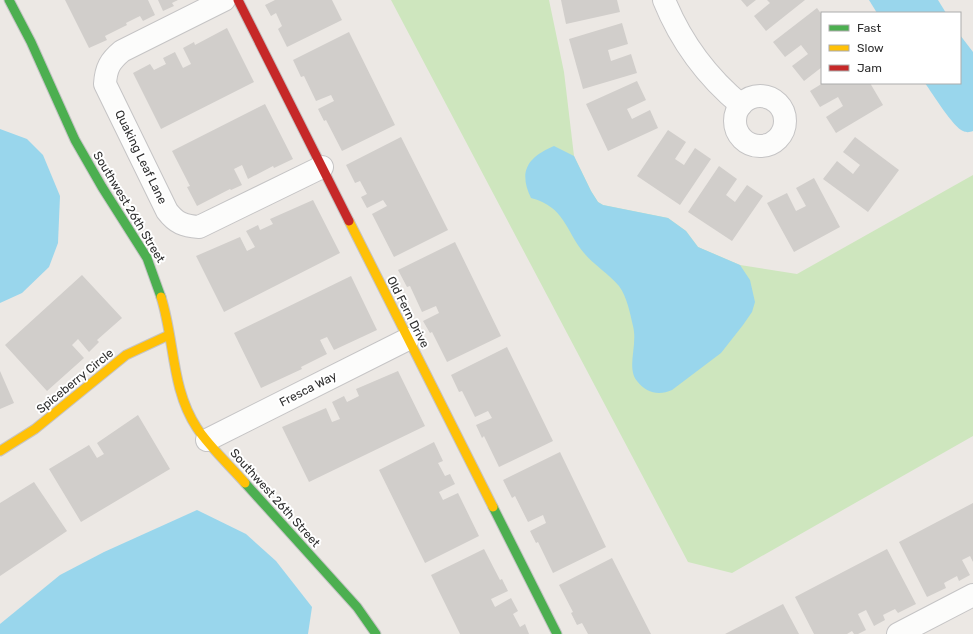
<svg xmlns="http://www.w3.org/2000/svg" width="973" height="634" font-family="Rubik,sans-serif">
<rect width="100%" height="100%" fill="#ece8e4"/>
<path fill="#cee6be" d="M391,0h158l15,72 10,84 17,35 7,11 5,3 65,13 18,13 12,16 42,18 57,9 176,-99v261l-241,137 -44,-11z"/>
<g fill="#99d6ec">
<path d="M869,0h69l8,13h-69z"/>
<path d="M960,35l13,17v79c-3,1 -6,2 -10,0 -9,-3 -31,-38 -38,-48h35z"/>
<path d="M0,129l27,10 16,16 17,41 -2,47 -9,24 -27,26 -22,10z"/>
<path d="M554,146l20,10 17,35 7,11 5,3 65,13 18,13 12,16 42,18 10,15 5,22 -3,10 -9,13 -22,28 -49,37c-13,6 -26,3 -35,-9 -11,-14 1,-35 -4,-55 -3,-13 -6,-29 -14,-40 -10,-12 -25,-21 -35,-33 -19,-23 -19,-46 -53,-55 -13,-27 -3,-41 23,-52z"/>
<path d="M197,510l49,24 30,27 36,46 -4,27h-308v-10l60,-49 44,-23z"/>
</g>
<g fill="#d1cecb">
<path d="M65,0h83l7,15 -12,6 -3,-5 -14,7 1,2 -22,11 2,4 -18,8z"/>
<path d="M158,0h20l-6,3 2,3 -11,5z"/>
<path d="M275,0h57l10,20 -55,27 -9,-18 4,-3 -6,-13 -5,3 -6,-11z"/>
<path d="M561,0h56l3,12 -54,12z"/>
<path d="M741,0h15l-9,7z"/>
<path d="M767,0h38l-39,31 -12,-15 16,-13z"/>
<path d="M817,8l5,7v52l-18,14 -12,-15 16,-12 -7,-9 -16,12 -12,-15z"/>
<path d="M622,23l6,21 -20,6 3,11 20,-7 6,19 -54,16 -14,-50z"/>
<path d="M227,28l27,54 -93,47 -28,-56 17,-9 4,6 12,-6 -3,-6 12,-6 8,16 8,-4 -8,-16 11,-6 1,3z"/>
<path d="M349,32l46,93 -53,26 -16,-31 -2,1 -6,-12 16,-8 -3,-6 -15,6 -12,-25 -3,1 -8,-17z"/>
<path d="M637,81l9,19 -19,9 5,10 18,-9 8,18 -50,23 -22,-47z"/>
<path d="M823,83h47l13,22 -47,28 -10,-16 17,-11 -5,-9 -18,10 -10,-16z"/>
<path d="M265,104l28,55 -19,9 -1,-2 -25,13 -6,-14 -8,4 8,16 -11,5 -1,-1 -33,17 -10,-19 3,-1 -18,-35z"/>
<path d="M668,130l18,12 -11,17 9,6 11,-17 16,11 -31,46 -43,-29z"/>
<path d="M401,137l47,93 -54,27 -22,-43 15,-8 -4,-6 -16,8 -6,-11 6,-3 -7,-13 -5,2 -9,-18z"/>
<path d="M855,137l44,33 -31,42 -45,-33 14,-18 16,13 7,-9 -17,-13z"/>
<path d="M719,166l18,13 -11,16 9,7 12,-17 16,11 -31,45 -44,-29z"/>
<path d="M814,178l26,49 -46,25 -27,-49 20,-10 9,18 10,-5 -10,-18z"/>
<path d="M313,200l27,53 -116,59 -28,-56 44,-19 7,14 8,-4 -9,-16 12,-6 2,5 13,-6 -3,-5z"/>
<path d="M455,242l46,94 -54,26 -15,-30 -2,1 -7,-12 16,-8 -3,-7 -14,6 -12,-26 -3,1 -9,-17z"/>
<path d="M82,275l40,43 -25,22 2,2 -10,10 -11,-13 -6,6 12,13 -37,33 -42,-46z"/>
<path d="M351,276l26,54 -43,20 -7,-13 -7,3 7,14 -26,13 1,2 -41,19 -27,-55z"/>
<path d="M507,347l46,94 -54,26 -15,-31 -2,2 -6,-13 16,-7 -4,-7 -13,6 -13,-26 -3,1 -8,-17z"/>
<path d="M0,371l14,32 -14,6z"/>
<path d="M398,371l27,55 -116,56 -27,-55 44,-19 6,14 8,-3 -8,-17 12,-6 3,6 12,-6 -3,-7z"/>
<path d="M138,415l32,54 -89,53 -32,-53 40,-24 8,13 7,-4 -7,-11z"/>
<path d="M434,442l9,19 -5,2 7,13 5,-2 5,10 -16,8 4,8 15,-7 21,43 -54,27 -46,-93z"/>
<path d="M560,452l46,95 -53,26 -15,-31 -2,1 -6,-12 16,-8 -3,-8 -15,7 -13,-26 -3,2 -9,-18z"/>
<path d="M34,482l33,49 -67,45v-73z"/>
<path d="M973,503v59l-3,-6 -8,4 8,15 -11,6 -2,-5 -13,7 2,5 -19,9 -28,-55z"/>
<path d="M484,549l16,31 2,-1 6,12 -17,8 4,8 16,-9 7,13 -5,3 7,13 5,-3 4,10h-69l-29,-59z"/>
<path d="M887,549l29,55 -18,9 -3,-4 -12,6 2,5 -11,6 -8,-16 -8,4 8,16 -8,4h-4l-2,-3 -5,3h-33l-19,-37z"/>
<path d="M612,558l39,76h-63l-6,-11 -5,2 -6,-12 2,-1 -14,-27z"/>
<path d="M783,604l16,30h-74z"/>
</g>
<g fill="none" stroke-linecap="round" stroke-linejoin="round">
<g stroke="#c5c4c5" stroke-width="24">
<g id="street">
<path d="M224,0l-102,51c-12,10 -16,17 -17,33l62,127c9,12 17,15 32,16l123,-60"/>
<path d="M664,0c17,42 42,76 77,105"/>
<circle cx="760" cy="121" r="25"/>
<path d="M207,440l201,-101"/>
<path d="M898,634l75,-39"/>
</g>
</g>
<g stroke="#c5c4c5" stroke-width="11">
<g id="fast">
<path d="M9,0l22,42 44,98 27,47 45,71 14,39"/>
<path d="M245,483l112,124 19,27"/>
<path d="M493,507l64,127"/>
</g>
</g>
<g stroke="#c5c4c5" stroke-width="11">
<g id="slow">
<path d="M349,221l144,286"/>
<path d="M161,297c14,44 10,92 36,131 11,17 34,39 48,55"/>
<path d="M0,451l35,-22 91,-74 43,-20"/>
</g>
</g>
<g stroke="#c5c4c5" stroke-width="11">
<path id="jam" d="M238,0l111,221"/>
</g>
<use href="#street" stroke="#fcfcfb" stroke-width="22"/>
<use href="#fast" stroke="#4caf50" stroke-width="9"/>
<use href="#slow" stroke="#ffc107" stroke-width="9"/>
<use href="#jam" stroke="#c62828" stroke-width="9"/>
</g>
<g text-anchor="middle" stroke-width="4" stroke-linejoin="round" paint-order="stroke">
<g font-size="12" fill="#2e2e2e" stroke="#fff">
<text transform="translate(141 157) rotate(64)" y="4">Quaking Leaf Lane</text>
<text transform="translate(129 207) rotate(59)" y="4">Southwest 26th Street</text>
<text transform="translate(408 312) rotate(63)" y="4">Old Fern Drive</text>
<text transform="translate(75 381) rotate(-39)" y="4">Spiceberry Circle</text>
<text transform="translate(308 389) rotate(-27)" y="4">Fresca Way</text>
<text transform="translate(275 498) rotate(48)" y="4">Southwest 26th Street</text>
</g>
</g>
<rect x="821" y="12" width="140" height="72" fill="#ffffff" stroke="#ababab"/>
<rect x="829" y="25" width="20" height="6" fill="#4caf50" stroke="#ababab"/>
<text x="857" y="32" font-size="12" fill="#2e2e2e">Fast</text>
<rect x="829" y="45" width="20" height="6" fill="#ffc107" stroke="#ababab"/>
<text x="857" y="52" font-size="12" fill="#2e2e2e">Slow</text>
<rect x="829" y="65" width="20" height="6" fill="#c62828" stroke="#ababab"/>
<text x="857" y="72" font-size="12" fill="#2e2e2e">Jam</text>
</svg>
